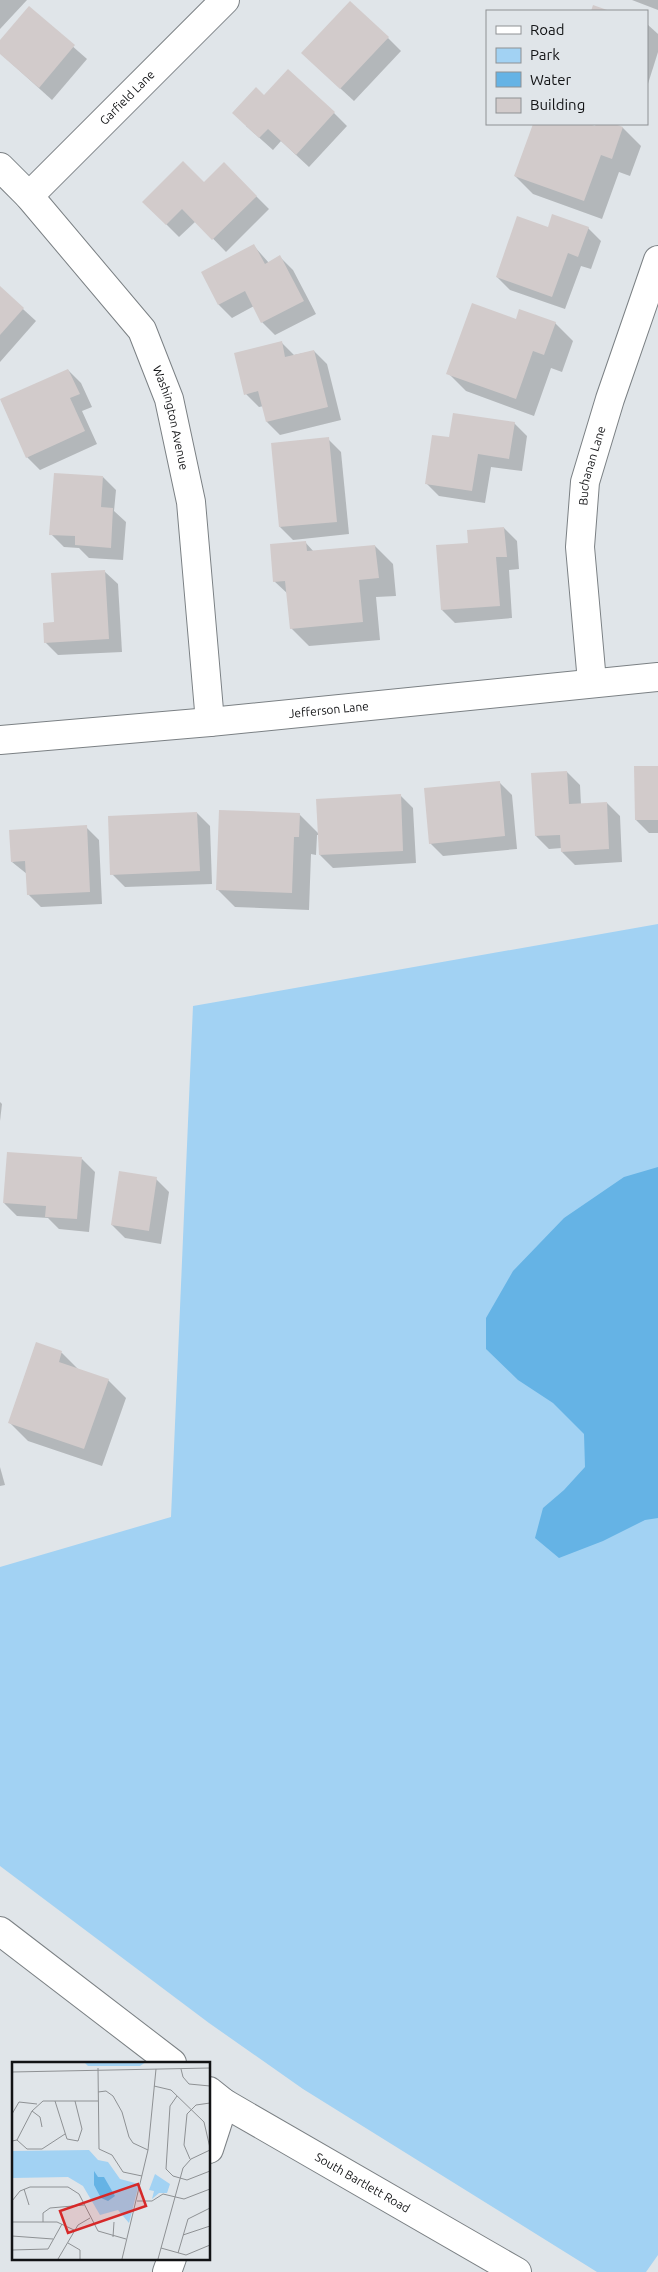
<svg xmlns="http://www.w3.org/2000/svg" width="658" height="2272" font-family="Ubuntu,sans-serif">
<rect width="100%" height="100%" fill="#e0e5e9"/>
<path fill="#a2d2f3" d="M658,924v1331l-12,17h-49l-294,-183 -94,-66 -209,-157v-299l171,-50 22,-511z"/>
<path fill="#65b3e5" d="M658,1167v351l-13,2 -42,21 -44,17 -24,-20 8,-30 21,-18 21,-23 -1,-33 -31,-31 -35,-23 -32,-31v-31l27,-47 51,-53 60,-41z"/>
<g fill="#0003">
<path d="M0,0h27l-27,29z"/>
<path d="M632,0h26v10z"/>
<path d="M29,8l58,51 -35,41 -52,-47v-11z"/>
<path d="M647,24l11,10v18l-11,35z"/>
<path d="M388,38l13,13 -47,50 -38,-35z"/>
<path d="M264,97l70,16 13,13 -38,41 -28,-26 -8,9 -27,-24z"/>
<path d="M534,124h51l11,3 1,-3h14l12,4 18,18 -11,30 -11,-4 -17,47 -69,-25 -18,-18z"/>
<path d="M224,164l45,45 -43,43 -30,-31 -17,16 -35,-35 60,-18z"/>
<path d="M549,228h39l13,13 -10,28 -10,-3 -16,43 -55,-19 -13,-13z"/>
<path d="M254,246l15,17 11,-6 13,13 23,44 -41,21 -13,-13 -8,-16 -22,12 -13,-13 -16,-32z"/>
<path d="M0,288l36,33 -36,41z"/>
<path d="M516,320l39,3 18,18 -11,31 -11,-4 -17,48 -68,-25 -18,-18z"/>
<path d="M281,342l13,13 20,-4 13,13 14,56 -61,15 -13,-13 -3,-16 -5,1 -13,-13z"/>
<path d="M68,370l13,13 11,24 -10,4 15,33 -57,26 -13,-13 -26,-57z"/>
<path d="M514,423l13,13 -5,35 -31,-4 -6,36 -46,-7 -13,-13 25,-45z"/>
<path d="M328,439l13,13 8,82 -56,6 -13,-13z"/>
<path d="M103,477l13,13 -2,21 12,11 -3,38 -34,-2 -10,-10 -15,-1 -13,-13z"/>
<path d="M504,528l13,13 2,28 -10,1 3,48 -57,5 -13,-13 28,-66z"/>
<path d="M305,542l9,10 61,-6 18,18 3,32 -20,1 4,43 -71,6 -18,-18 -3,-34 -14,-13z"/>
<path d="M104,571l14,13 4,68 -64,3 -13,-13 10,-18z"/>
<path d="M658,767v66h-9l-13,-13z"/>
<path d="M567,772l13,13 1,20 26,-2 13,13 2,46 -47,3 -13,-13v-4l-13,1 -13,-13z"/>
<path d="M499,782l13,13 5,54 -74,7 -13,-13z"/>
<path d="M400,795l13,13 3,55 -83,5 -13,-13 -1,-20h-2l-1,20 -5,-1 -2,56 -74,-3 -18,-18 82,-75 20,20z"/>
<path d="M197,813l13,13 2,58 -87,3 -13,-13z"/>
<path d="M86,827l13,13 3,64 -61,3 -13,-13 -1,-20 -15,-12z"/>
<path d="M0,1102l2,2 -2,17z"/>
<path d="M82,1159l13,13 -6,60 -30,-3 -11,-11 -31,-2 -13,-13z"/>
<path d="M156,1179l13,13 -8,52 -36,-6 -13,-13z"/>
<path d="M36,1344l26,9 17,17 29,10 18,18 -24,68 -74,-25 -18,-18z"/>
<path d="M0,1467l5,18 -5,1z"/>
</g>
<g fill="#d2cbcb">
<path d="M350,1l39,36 -49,52 -39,-36z"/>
<path d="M593,5l17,6h-19z"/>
<path d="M29,6l46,39 -36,43 -39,-34v-14z"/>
<path d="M288,69l47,43 -39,43 -28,-26 -9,9 -27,-25 24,-26 8,8z"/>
<path d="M533,124h56l6,2 1,-2h19l8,3 -11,32 -11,-4 -17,46 -70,-25z"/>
<path d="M183,161l21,21 20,-20 33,34 -45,44 -30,-31 -16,16 -24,-23z"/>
<path d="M552,214l37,13 -11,30 -10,-4 -16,44 -56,-20 21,-61 31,11z"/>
<path d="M254,244l11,20 15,-9 24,46 -43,22 -16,-32 -27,14 -17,-33z"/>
<path d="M0,286l24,22 -24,27z"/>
<path d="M472,303l44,16 3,-10 37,13 -12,33 -11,-4 -17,48 -70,-25z"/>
<path d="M282,341l3,16 29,-7 14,57 -62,15 -8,-31 -14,4 -10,-42z"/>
<path d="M68,369l12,25 -10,4 15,33 -59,27 -26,-59z"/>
<path d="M453,413l62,9 -6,37 -31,-5 -6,37 -47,-7 7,-49 17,2z"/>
<path d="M329,437l8,85 -58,5 -8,-84z"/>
<path d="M54,473l49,3 -2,31 12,1 -2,40 -36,-3v-9l-26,-1z"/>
<path d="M504,527l3,30h-11l4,49 -59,4 -5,-65 32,-2 -1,-13z"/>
<path d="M306,541l1,10 68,-6 4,33 -20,2 4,42 -73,7 -5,-48 -12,1 -3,-38z"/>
<path d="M105,570l4,69 -65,4 -1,-20 11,-1 -3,-49z"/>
<path d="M634,766h24v54h-23z"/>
<path d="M567,771l2,33 38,-2 2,47 -48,3 -1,-17 -25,1 -4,-63z"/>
<path d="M500,781l5,55 -76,8 -5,-56z"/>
<path d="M401,794l2,57 -84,4 -3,-56z"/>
<path d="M219,810l81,3 -1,24h-5l-2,56 -76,-3z"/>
<path d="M197,812l3,59 -90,4 -2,-59z"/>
<path d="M87,825l3,67 -63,3 -2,-34 -14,1 -2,-32z"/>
<path d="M7,1152l75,5 -5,62 -32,-2 1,-11 -43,-3z"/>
<path d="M119,1171l38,6 -8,54 -38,-6z"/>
<path d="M36,1342l26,9 -3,11 50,17 -25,70 -76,-26z"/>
</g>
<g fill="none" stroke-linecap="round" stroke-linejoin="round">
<g stroke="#7b8084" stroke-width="30">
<g id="street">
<path id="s1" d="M0,167l29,29 113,134 27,69 22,103 19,220"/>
<path id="s2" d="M29,196l196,-196"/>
<path id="s3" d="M592,682l-12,-135 5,-65 25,-83 48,-139"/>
<path id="s4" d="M0,740l210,-18 448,-45"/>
<path d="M209,2149l15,-46"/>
<path d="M167,2272l5,-14"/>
</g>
</g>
<g stroke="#7b8084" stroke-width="30">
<g id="secondary">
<path d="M0,1931l172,132"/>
<path id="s5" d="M209,2091l15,12 293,169"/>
</g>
</g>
<use href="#street" stroke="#fff" stroke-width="28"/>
<use href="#secondary" stroke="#fff" stroke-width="28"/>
</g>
<g text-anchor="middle" stroke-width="4" stroke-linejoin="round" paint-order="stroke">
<g font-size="12" fill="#121315" stroke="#e0e5e9">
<text dy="4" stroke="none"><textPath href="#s2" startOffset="139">Garfield Lane</textPath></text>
<text dy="4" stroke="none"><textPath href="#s1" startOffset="309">Washington Avenue</textPath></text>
<text dy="4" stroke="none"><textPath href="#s3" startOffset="218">Buchanan Lane</textPath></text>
<text dy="4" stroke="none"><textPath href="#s4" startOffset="330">Jefferson Lane</textPath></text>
<text dy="4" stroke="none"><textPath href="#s5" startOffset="179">South Bartlett Road</textPath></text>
</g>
</g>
<g transform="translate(12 2062)">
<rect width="198" height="198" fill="#e0e5e9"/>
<path d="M134,0l-6,4h-52l-3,-3zM77,88l9,10 10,2 12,17 19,5 -10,39 -11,-13 -18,5 -17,-29 -15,-9 -56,1v-27zM143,112l15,10 -3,9h-8l-7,6 2,-8 -5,-1z" fill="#a2d2f3"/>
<path d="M82,109l4,6h6l11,19 -7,5 -7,-3 -7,-13z" fill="#65b3e5"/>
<path fill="none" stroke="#8e9194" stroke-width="1" d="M86,6l1,81 13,6 11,17 19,4M169,7l2,8 6,7 21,2M0,10l198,-4M142,24l17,4 33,32 6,26M86,30l8,-1 7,5 9,16 7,25 4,6 15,7M165,34l-7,10 -4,63 7,7 14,4 23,-9M43,39l12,38 11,2 4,-12 -7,-28M20,49l8,6 2,10M0,52l7,-12 18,2M5,78l10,9h15l23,-15M0,79l5,-1 15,-29 11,-10h55M178,97l-6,-14 3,-31 9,-9 14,-2M12,127l5,16M0,139l8,-10 10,-4h38l11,7 19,37 28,8M125,139h15l11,-7 21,5 26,-10M0,160h45l17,8M31,160v-9l7,-5 34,-3M171,173l27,-9M0,174l41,3M101,175l1,-15M56,181l12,7v9M149,186l25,7 24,-10M0,188l36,-1 14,-25M166,191l10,-34 22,-11M46,197l20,-34 12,-7M110,197l26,-109 8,-81M146,197l25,-91 8,-9 19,-9"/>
<path fill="#d62828" fill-opacity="0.15" stroke="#d62828" stroke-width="2.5" d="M126,122l8,22 -78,27 -8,-22z"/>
<rect width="198" height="198" fill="none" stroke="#121315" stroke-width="2.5"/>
</g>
<rect x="486" y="10" width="162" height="115" fill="#e0e5e9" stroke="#8e9194"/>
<rect x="496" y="26" width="25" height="8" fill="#ffffff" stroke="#8e9194"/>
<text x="530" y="35" font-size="15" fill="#121315">Road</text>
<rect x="496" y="48" width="25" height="15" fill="#a2d2f3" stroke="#8e9194"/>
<text x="530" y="60" font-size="15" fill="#121315">Park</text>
<rect x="496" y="72" width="25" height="15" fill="#65b3e5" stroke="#8e9194"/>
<text x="530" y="85" font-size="15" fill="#121315">Water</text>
<rect x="496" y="98" width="25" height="15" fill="#d2cbcb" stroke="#8e9194"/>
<text x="530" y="110" font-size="15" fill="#121315">Building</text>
</svg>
